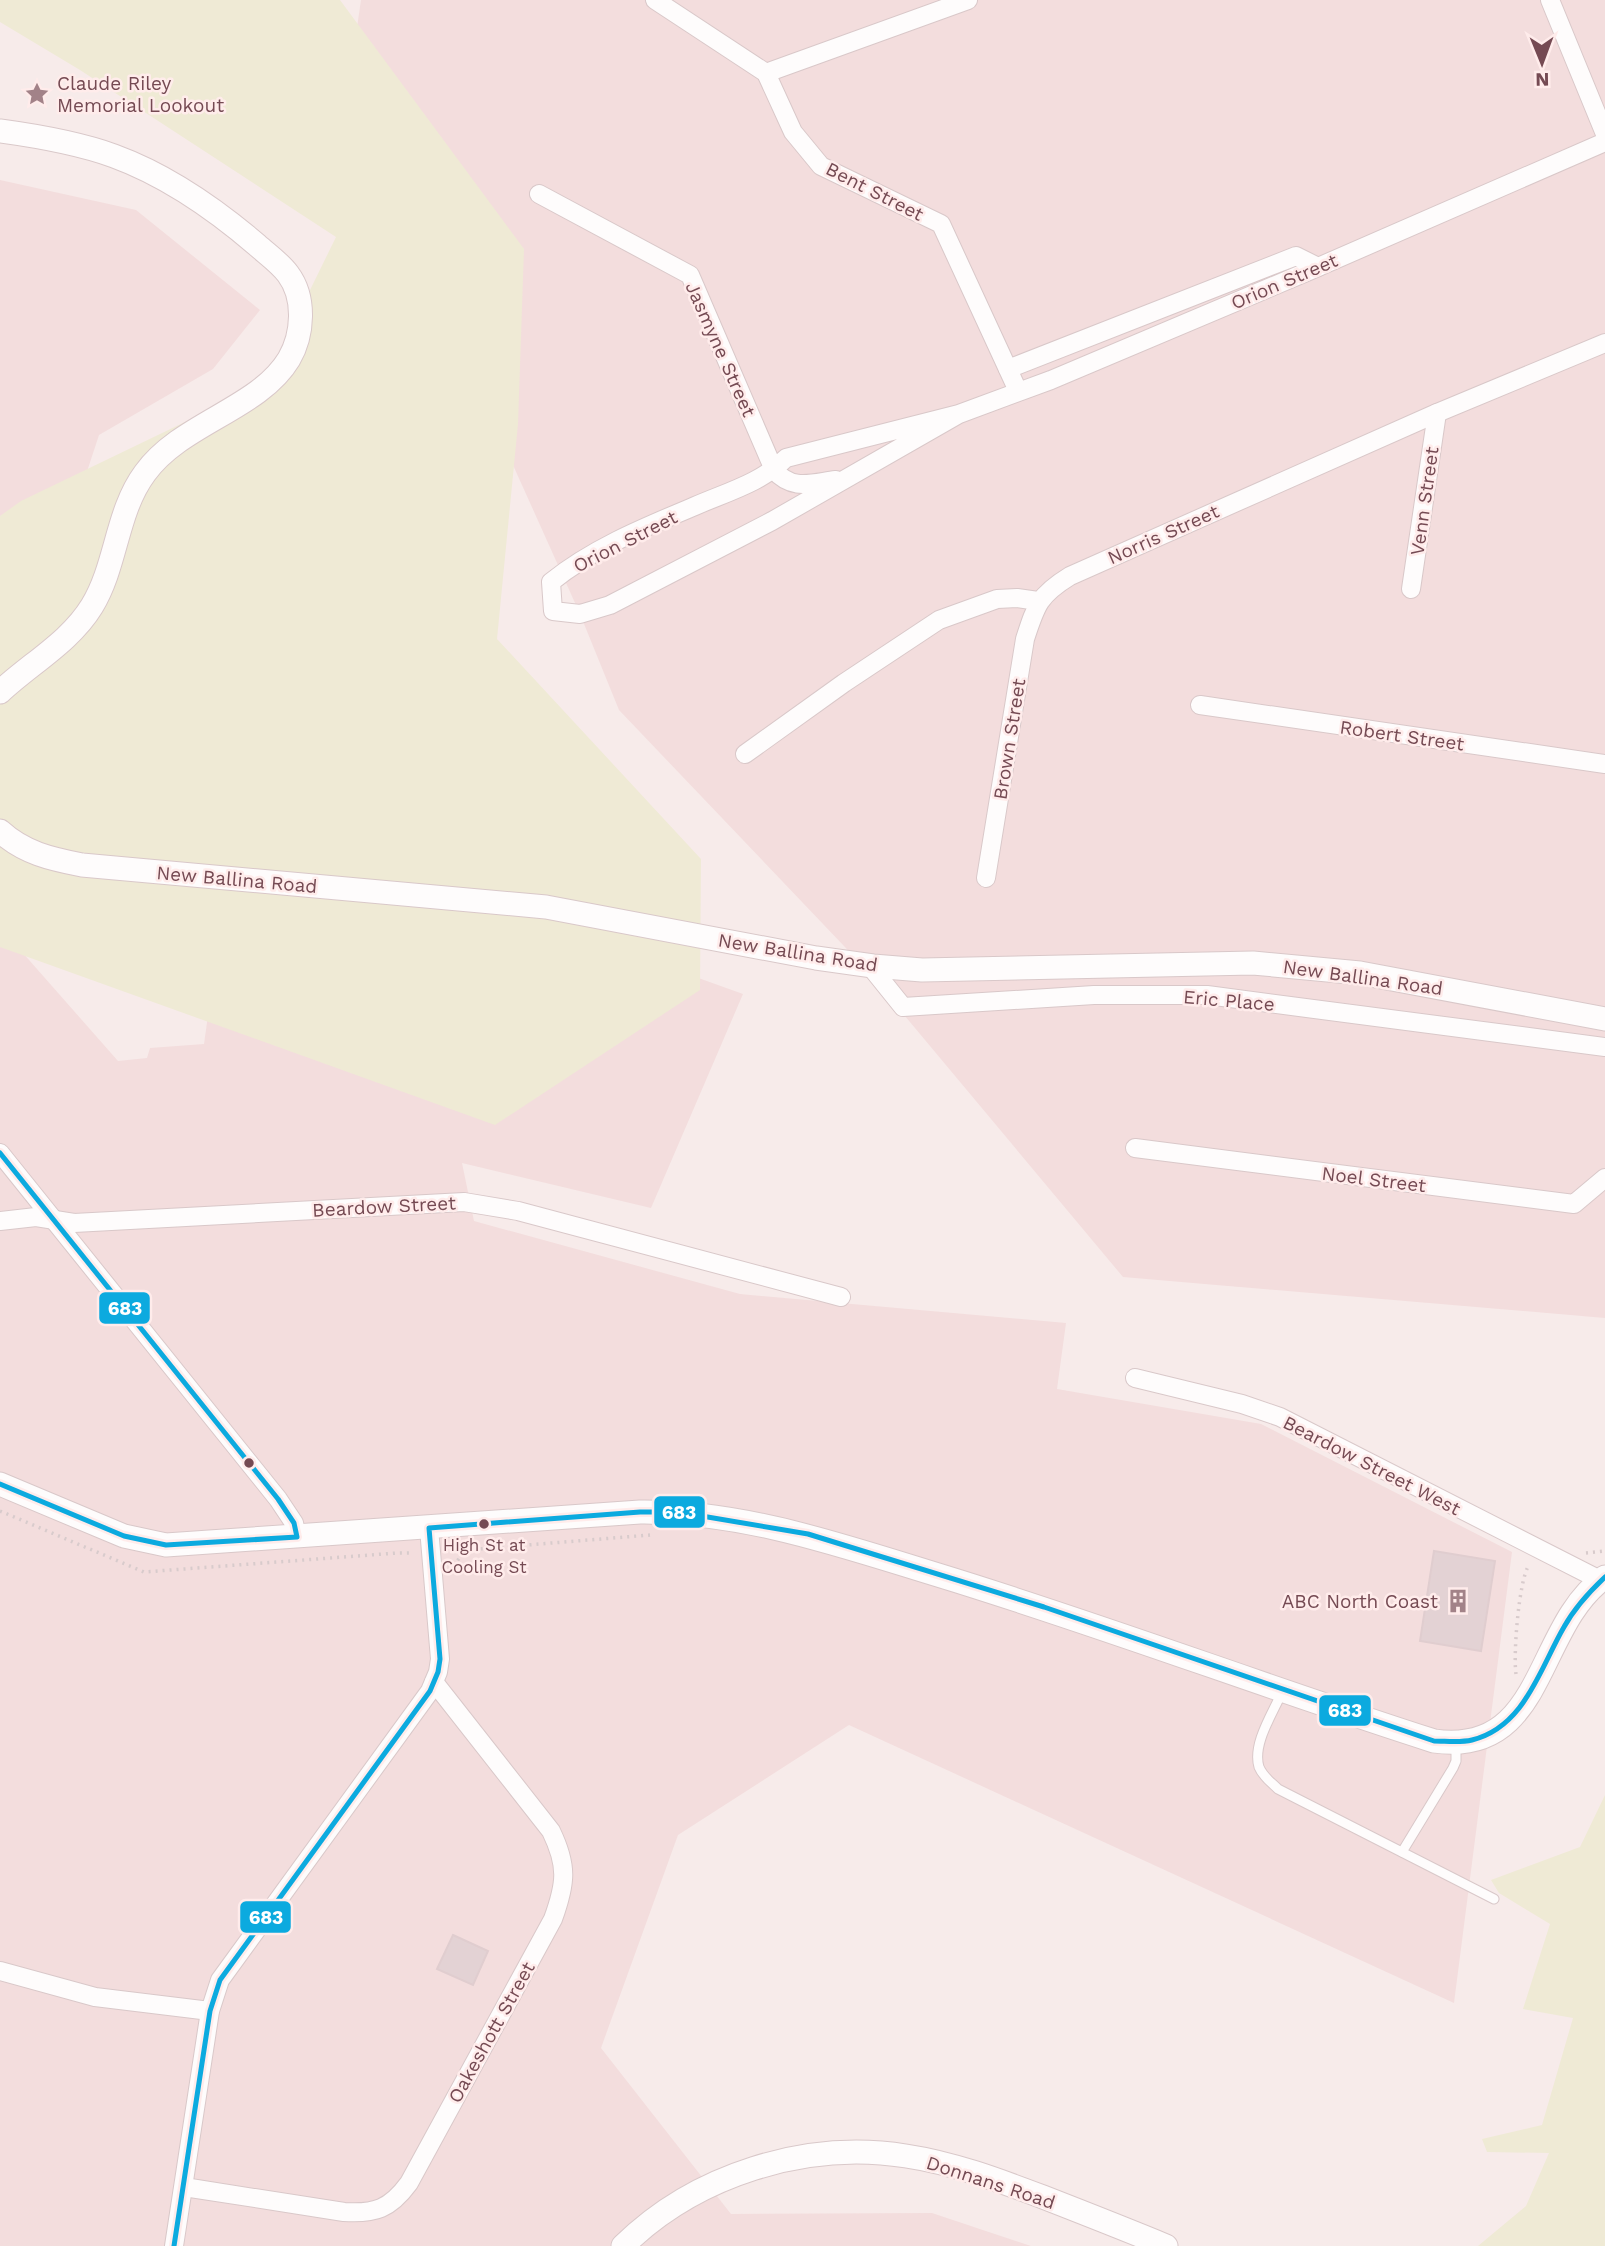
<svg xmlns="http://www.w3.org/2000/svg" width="1605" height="2246" font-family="'Work Sans',sans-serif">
<rect width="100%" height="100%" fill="#f7ebea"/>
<g fill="#f3dddd">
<path d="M361,0h1244v1318l-482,-41 -259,-310 -245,-257 -39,-96 -233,-518z"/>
<path d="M0,180l136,30 124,100 -47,59 -114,66 -52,158 -47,39z"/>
<path d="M222,916l443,50 78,28 -92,214 -189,-45 12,58 266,73 326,29 -9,66 204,35 251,128 -58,451 -605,-278 -171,110 -77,213 130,166 201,-1 99,33h-1031v-1319l118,134 29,-3 3,-10 54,-4z"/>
</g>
<g fill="#efead5">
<path d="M0,0h340l184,249 -6,175 -21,215 204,220 -1,131 -205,135 -495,-178v-431l21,-15 243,-117 72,-147 -256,-167 -80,-48z"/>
<path d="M1605,1795v451h-127l48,-40 23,-53 -62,-1 -5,-13 60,-14 31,-107 -50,-9 27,-85 -51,-31 -8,-13 89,-33z"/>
</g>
<g fill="#e3d2d4" stroke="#e0cdcf" stroke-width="2">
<path d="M1434,1551l61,10 -14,90 -61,-10z"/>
<path d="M453,1935l35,16 -15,34 -36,-16z"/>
</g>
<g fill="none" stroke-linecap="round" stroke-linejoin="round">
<g stroke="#d9c8c9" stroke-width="11">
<g id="service">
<path d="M1282,1692c-9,21 -30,52 -23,75 4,10 12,15 19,22l216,110"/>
<path d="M1402,1852l51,-84 3,-7v-18"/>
</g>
</g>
<g stroke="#d9c8c9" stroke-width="20">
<g id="minor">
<path d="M655,0l111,73 27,59 28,34 120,58 77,167"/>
<path d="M1550,0l55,134"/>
<path d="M766,73l202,-73"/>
<path d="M539,194l151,81 84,195c18,21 37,13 62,10"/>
<path d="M1008,369l288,-113 22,11"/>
<path d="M959,414l-173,44c-25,25 -59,34 -91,48 -50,21 -102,42 -144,76l2,29 27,3 30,-9 162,-84 187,-107 92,-34 258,-109 296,-129"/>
<path d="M1411,589l26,-176"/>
<path d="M1200,705l405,59"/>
<path d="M745,754l99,-71 95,-63 58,-21 20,-1 21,3"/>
<path d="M986,878l39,-239c11,-34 14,-44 45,-63l367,-163 168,-70"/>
<path d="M870,966l33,41 191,-12h113l398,52"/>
<path d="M1135,1148l439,56 31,-26"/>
<path d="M0,1153l278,346 16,24 3,14"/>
<path d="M0,1221l36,-4 38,6 390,-21 54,9 323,86"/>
<path d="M1135,1378l107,26 38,13 320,163"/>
<path d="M0,1971l95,26 115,14"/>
<path d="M184,2187l160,25c31,2 46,-3 65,-29l144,-264c13,-36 15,-53 -2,-88l-117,-149"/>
<path d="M174,2246l36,-235 10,-31 210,-289 8,-19 2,-13 -11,-131"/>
</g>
</g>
<g stroke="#d9c8c9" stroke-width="25">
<g id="tertiary">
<path d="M0,131c37,5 78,12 114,25 52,19 101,53 143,89 10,9 23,18 31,29 18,24 15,61 1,85 -30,50 -108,64 -144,114 -29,39 -28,92 -53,133 -22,36 -61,57 -92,86"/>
<path d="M0,831c24,22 51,28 82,34l464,42 270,51 57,8 49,4 331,-7 107,10 245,46"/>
<path d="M0,1484l124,52 42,9 474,-33c103,-1 200,33 298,63 167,51 330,113 496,166 112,16 100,-114 171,-164"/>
<path d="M623,2246c72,-71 183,-106 283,-90 47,7 92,24 137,41 41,16 82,32 123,49"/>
</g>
</g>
<g stroke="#d8cbcc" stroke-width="3.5" stroke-dasharray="2 5" stroke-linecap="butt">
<path d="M0,1511l144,61 253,-19h13l1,2"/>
<path d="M1586,1553l19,-2"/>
<path d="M451,1562l6,-1 9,-11 184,-15"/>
<path d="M1516,1674c-3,-19 3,-95 13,-109"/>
</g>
<use href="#service" stroke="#fefcfc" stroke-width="9"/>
<use href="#minor" stroke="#fefcfc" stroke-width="18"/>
<use href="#tertiary" stroke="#fefcfc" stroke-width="23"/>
<g stroke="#ffeceb" stroke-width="10">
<g id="bus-1">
<path d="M0,1153l278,346 16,24 3,14 -131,8 -42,-9 -124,-52"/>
<path d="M174,2246l36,-235 10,-31 210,-289 8,-19 2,-13 -11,-131 211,-16h38l130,22 236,73 390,134c12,0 26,2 38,-1 53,-13 68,-72 92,-113 11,-20 25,-35 41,-50"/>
</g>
</g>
<use href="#bus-1" stroke="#0caadf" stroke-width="5"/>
</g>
<defs>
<g id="sight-bare" transform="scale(1.89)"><path d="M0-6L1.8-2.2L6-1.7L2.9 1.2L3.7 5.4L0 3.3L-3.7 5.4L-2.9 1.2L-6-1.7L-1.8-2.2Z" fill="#a28288" stroke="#ffeceb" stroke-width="2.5" paint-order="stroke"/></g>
<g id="building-bare" transform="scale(1.89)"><path d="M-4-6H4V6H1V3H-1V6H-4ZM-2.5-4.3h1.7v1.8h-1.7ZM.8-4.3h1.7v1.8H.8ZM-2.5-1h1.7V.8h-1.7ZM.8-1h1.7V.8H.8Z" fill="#a28288" stroke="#ffeceb" stroke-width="2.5" paint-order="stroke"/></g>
</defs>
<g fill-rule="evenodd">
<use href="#sight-bare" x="37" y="94"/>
<use href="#building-bare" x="1458" y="1601"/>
</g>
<g fill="#754a53" stroke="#ffeceb" stroke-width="2.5">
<circle cx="249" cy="1463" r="6"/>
<circle cx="484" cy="1524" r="6"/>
</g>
<g text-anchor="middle" stroke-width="5" stroke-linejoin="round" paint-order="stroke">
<g font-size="17" fill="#754a53" stroke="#ffeceb">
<text x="484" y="1551">High St at<tspan x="484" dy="22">Cooling St</tspan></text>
</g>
<g font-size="19" fill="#754a53" stroke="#ffeceb" text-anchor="start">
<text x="57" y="90">Claude Riley<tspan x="57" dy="22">Memorial Lookout</tspan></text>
<text x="1438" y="1608" text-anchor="end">ABC North Coast</text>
</g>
<g font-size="19" fill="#754a53" stroke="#ffeceb">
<text transform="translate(875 191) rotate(27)" y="7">Bent Street</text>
<text transform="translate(1284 281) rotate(-23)" y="7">Orion Street</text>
<text transform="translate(721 349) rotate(66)" y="7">Jasmyne Street</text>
<text transform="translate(1424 501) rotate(-82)" y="7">Venn Street</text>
<text transform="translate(1163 534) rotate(-24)" y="7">Norris Street</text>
<text transform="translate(625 541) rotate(-27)" y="7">Orion Street</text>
<text transform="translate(1402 735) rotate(8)" y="7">Robert Street</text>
<text transform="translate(1009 739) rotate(-81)" y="7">Brown Street</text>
<text transform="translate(237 879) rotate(5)" y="7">New Ballina Road</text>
<text transform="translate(798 952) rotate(9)" y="7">New Ballina Road</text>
<text transform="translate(1363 977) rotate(8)" y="7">New Ballina Road</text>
<text transform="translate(1229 1000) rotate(5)" y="7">Eric Place</text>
<text transform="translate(1374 1179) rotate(7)" y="7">Noel Street</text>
<text transform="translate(384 1206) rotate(-3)" y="7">Beardow Street</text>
<text transform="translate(1372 1465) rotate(27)" y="7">Beardow Street West</text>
<text transform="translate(491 2032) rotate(-61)" y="7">Oakeshott Street</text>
<text transform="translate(991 2182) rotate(18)" y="7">Donnans Road</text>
</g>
</g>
<g stroke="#ffeceb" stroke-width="2.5">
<rect x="98" y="1291" width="53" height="34" rx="7" fill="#0caadf"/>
<rect x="653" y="1495" width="53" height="34" rx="7" fill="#0caadf"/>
<rect x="1318" y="1694" width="54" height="33" rx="7" fill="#0caadf"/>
<rect x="239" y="1900" width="53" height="34" rx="7" fill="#0caadf"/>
</g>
<g font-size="19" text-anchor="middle" font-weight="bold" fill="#fff">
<text x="125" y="1315">683</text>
<text x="679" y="1519">683</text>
<text x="1345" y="1717">683</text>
<text x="266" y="1924">683</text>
</g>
<g transform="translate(1542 63) rotate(179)" stroke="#ffeceb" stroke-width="5" paint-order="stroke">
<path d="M0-5L12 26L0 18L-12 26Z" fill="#754a53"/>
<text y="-10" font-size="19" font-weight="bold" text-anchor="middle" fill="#754a53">N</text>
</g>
</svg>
